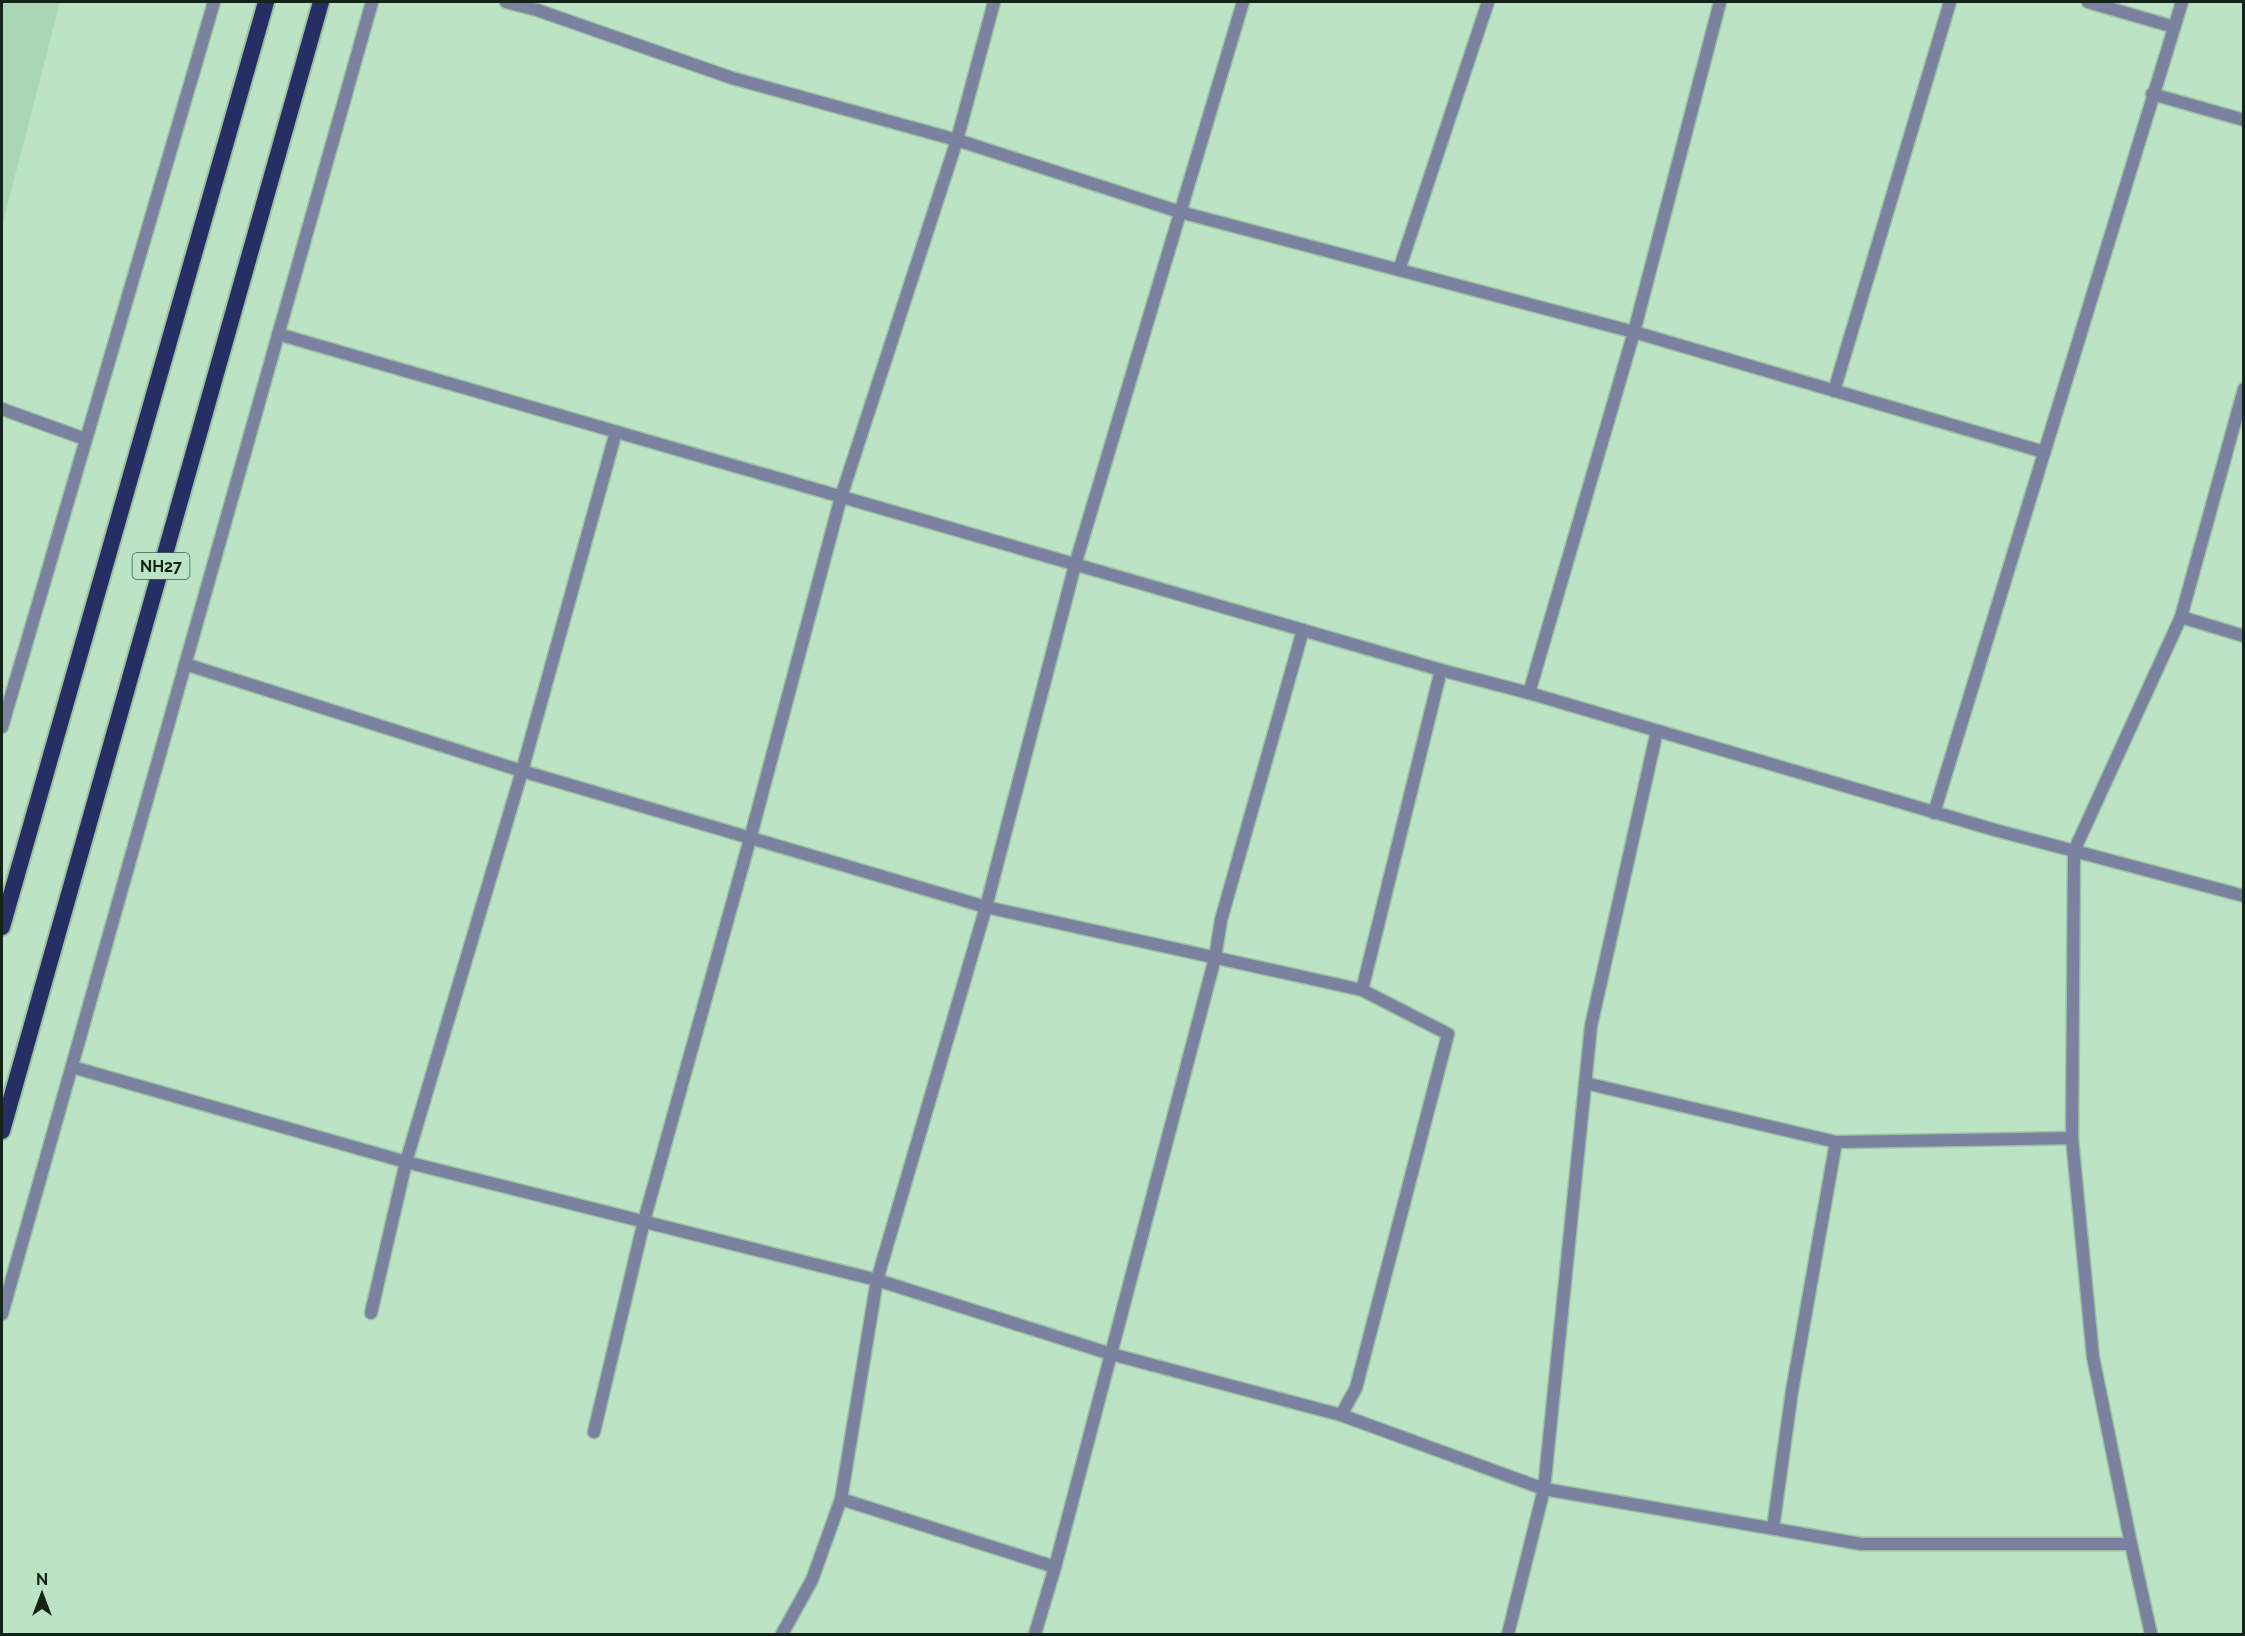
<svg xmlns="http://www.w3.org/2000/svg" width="2245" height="1636" font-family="Raleway,sans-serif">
<rect width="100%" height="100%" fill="#bbe3c4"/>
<path fill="#a9d7b5" d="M2,2h58l-58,224z"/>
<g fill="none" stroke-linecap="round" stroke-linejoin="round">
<g stroke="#9dc0a5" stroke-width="15">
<g id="minor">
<path d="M506,2l31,8 195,68 225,62 223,72 454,120 410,120"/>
<path d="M2088,2l86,25"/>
<path d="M2152,94l92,26"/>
<path d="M1399,270l89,-268"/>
<path d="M1834,391l116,-389"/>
<path d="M2,409l83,30"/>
<path d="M2181,617l63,19"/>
<path d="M185,664l337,107 464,136 376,83 86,44 -92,354 -15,27"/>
<path d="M1529,693l105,-361 86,-330"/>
<path d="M1657,731l-66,295 -47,463 317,55h270l20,90"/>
<path d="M1934,813l248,-811"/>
<path d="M1362,990l79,-320"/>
<path d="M72,1067l334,95 471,118 234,74 230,61 203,74 -36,145"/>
<path d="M1585,1083l251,59 236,-4"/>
<path d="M371,1313l35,-151 116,-391 94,-339"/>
<path d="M594,1432l50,-211 106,-382 91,-342 116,-357 37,-138"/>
<path d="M1773,1528l19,-137 44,-249"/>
<path d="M2131,1544l-38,-187 -21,-219 2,-287 107,-234 63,-228"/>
<path d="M1055,1567l-214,-68 36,-219 109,-373 89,-342 168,-563"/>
<path d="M782,1634l30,-54 29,-81"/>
<path d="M1035,1634l20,-67 160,-609 6,-38 82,-290"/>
</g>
</g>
<g stroke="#9dc0a5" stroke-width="15">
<g id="tertiary">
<path d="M278,334l1163,336 88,23 466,137 249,66"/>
<path d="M2,727l212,-725"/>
<path d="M2,1314l370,-1312"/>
</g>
</g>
<g stroke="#9dc0a5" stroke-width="20">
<g id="trunk">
<path d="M2,927l264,-925"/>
<path d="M2,1131l319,-1129"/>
</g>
</g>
<use href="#minor" stroke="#7a82a0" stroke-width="12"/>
<use href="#tertiary" stroke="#7a82a0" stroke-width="12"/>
<use href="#trunk" stroke="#262f64" stroke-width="16"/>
</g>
<g text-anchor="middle" stroke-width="4.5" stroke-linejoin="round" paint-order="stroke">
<rect fill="#bbe3c4" stroke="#465d4c" stroke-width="1.5" x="132.5" y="553" width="57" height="26" rx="4.5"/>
<g font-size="16" font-weight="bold" fill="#142318">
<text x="161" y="572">NH27</text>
</g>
</g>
<rect width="2245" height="1636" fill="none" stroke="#142318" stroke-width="6"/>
<g transform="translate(42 1594)" stroke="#bbe3c4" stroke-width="4.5" paint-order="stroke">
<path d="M0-4.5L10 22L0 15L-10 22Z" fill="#142318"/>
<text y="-9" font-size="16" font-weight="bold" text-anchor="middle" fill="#142318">N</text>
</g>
</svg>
